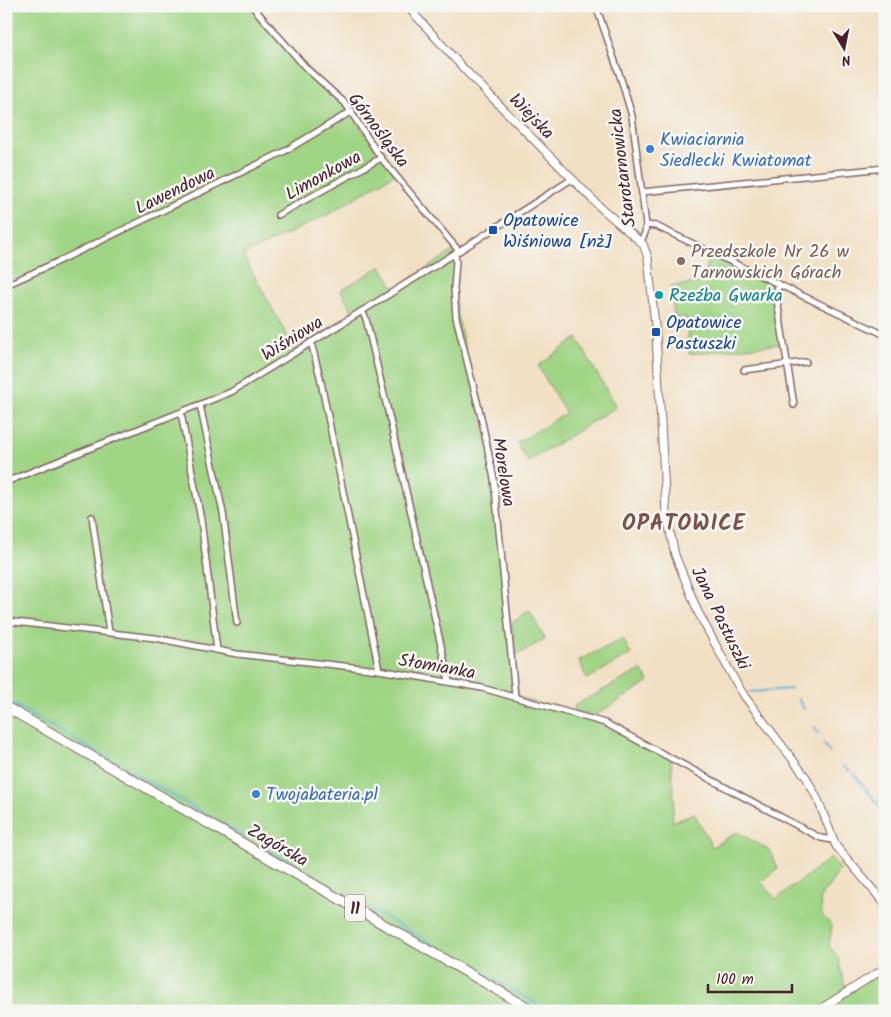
<svg xmlns="http://www.w3.org/2000/svg" width="891" height="1017" font-family="Kalam,sans-serif">
<rect width="100%" height="100%" fill="#f6f6f2"/>
<filter id="ink" filterUnits="userSpaceOnUse"><feTurbulence type="fractalNoise" baseFrequency=".02" numOctaves="2"/><feDisplacementMap in="SourceGraphic" scale="10" xChannelSelector="R" yChannelSelector="G"/><feConvolveMatrix kernelMatrix="1 2 1 2 8 2 1 2 1" color-interpolation-filters="sRGB"/></filter>
<filter id="wash" filterUnits="userSpaceOnUse"><feTurbulence type="fractalNoise" baseFrequency=".0096" numOctaves="4" result="noise"/><feDisplacementMap in="SourceGraphic" scale="20" xChannelSelector="R" yChannelSelector="G"/><feGaussianBlur stdDeviation="1.12" result="paint"/><feColorMatrix in="noise" values="0 0 0 0 0 0 0 0 0 0 0 0 0 0 0 0 0 1.4 0 .05"/><feComposite in="paint" operator="in"/></filter>
<g filter="url(#wash)">
<rect width="100%" height="100%" fill="#f2e0c4"/>
<g fill="#a0d586" stroke="#757a58">
<path d="M6,6h249l58,68 26,22 43,62 14,15 -69,42 -84,40 52,95 67,-40 96,-62 -4,38 3,28 35,152 26,231 70,21 83,39 3,44 -2,21 22,-9 18,34 25,-15 32,18 9,19 -17,13 15,17 55,-41 9,12 -20,28 2,17 10,10 -3,21 9,11 8,34 39,-25v45h-879z"/>
<path d="M706,255l65,28 10,61 -92,10 -3,-37 -12,1 -3,-32 36,-4z"/>
<path d="M381,266l13,22 -41,25 -12,-23z"/>
<path d="M577,338l39,69 -88,55 -11,-19 49,-30 -28,-47z"/>
<path d="M529,610l16,29 -30,17 -3,-33z"/>
<path d="M623,639l8,15 -44,25 -8,-19z"/>
<path d="M641,670l8,12 -55,34 -20,-6 1,-5z"/>
</g>
<g fill="none" stroke-linecap="round" stroke-linejoin="round">
<g stroke="#5cb1d8" stroke-width="2">
<path d="M750,692l41,-3"/>
<path d="M798,699l6,10"/>
<path d="M6,700l243,139"/>
<path d="M814,727l4,6"/>
<path d="M823,743l7,10"/>
<path d="M843,766l7,5"/>
<path d="M854,774l31,39"/>
<path d="M259,845l290,166"/>
</g>
</g>
</g>
<g filter="url(#ink)">
<g fill="none" stroke-linecap="round" stroke-linejoin="round">
<g stroke="#856361" stroke-width="8">
<g id="minor">
<path d="M252,6l55,63 38,34 36,55 78,93"/>
<path d="M596,6l25,73 11,37 14,109 -1,8 -4,8"/>
<path d="M642,192l243,-24"/>
<path d="M278,215l103,-57"/>
<path d="M646,225l10,1 229,109"/>
<path d="M455,254l1,7 -2,28 2,28 25,100 13,62 21,217"/>
<path d="M779,284l-3,10 18,111"/>
<path d="M6,285l49,-22 230,-112 67,-40"/>
<path d="M362,311l4,8 24,101 59,261"/>
<path d="M311,342l9,35 59,293"/>
<path d="M744,370l62,-8"/>
<path d="M200,405l23,108 14,110"/>
<path d="M181,413l20,107 16,130"/>
<path d="M6,482l225,-90 228,-141 113,-72"/>
<path d="M92,517l17,115"/>
<path d="M6,621l149,17 82,16 142,16 103,18 123,35 206,110 10,5 11,2"/>
</g>
</g>
<g stroke="#856361" stroke-width="9">
<g id="tertiary">
<path d="M407,6l57,63 136,138 43,37 5,14 8,77 10,177 9,43 23,57 36,67 11,18 61,80 12,23 18,46 49,58"/>
<path d="M817,1011l68,-43"/>
</g>
</g>
<g stroke="#856361" stroke-width="11">
<path id="trunk" d="M6,707l528,304"/>
</g>
<use href="#minor" stroke="#fff" stroke-width="5"/>
<use href="#tertiary" stroke="#fff" stroke-width="7"/>
<use href="#trunk" stroke="#fff" stroke-width="9"/>
</g>
</g>
<g fill="#3f7fe0" stroke="#f6f6f2" stroke-width="2">
<circle cx="650" cy="149" r="5"/>
<circle cx="256" cy="794" r="5"/>
</g>
<g fill="#1a4fb4" stroke="#f6f6f2" stroke-width="2">
<rect x="488" y="225" width="10" height="10" rx="2.5"/>
<rect x="651" y="327" width="10" height="10" rx="2.5"/>
</g>
<circle fill="#8d6e63" stroke="#f6f6f2" stroke-width="2" cx="681" cy="261" r="5"/>
<circle fill="#0f9aa8" stroke="#f6f6f2" stroke-width="2" cx="659" cy="295" r="5"/>
<g text-anchor="middle" stroke-width="5" stroke-linejoin="round" paint-order="stroke">
<rect fill="#f6f6f2" stroke="#7e6067" stroke-width="1" x="345" y="894.5" width="20" height="27" rx="4"/>
<g font-size="16" font-weight="bold" fill="#4a1f2b">
<text x="355" y="914">11</text>
</g>
<g font-size="18" fill="#4a1f2b" stroke="#f6f6f2">
<text transform="translate(532 116) rotate(46)" y="6">Wiejska</text>
<text transform="translate(379 130) rotate(53)" y="6">Górnośląska</text>
<text transform="translate(622 168) rotate(-97)" y="6">Starotarnowicka</text>
<text transform="translate(323 175) rotate(-29)" y="6">Limonkowa</text>
<text transform="translate(175 190) rotate(-26)" y="6">Lawendowa</text>
<text transform="translate(292 338) rotate(-32)" y="6">Wiśniowa</text>
<text transform="translate(504 472) rotate(81)" y="6">Morelowa</text>
<text transform="translate(721 618) rotate(64)" y="6">Jana Pastuszki</text>
<text transform="translate(437 666) rotate(10)" y="6">Słomianka</text>
<text transform="translate(278 845) rotate(30)" y="6">Zagórska</text>
</g>
<g font-size="18" fill="#366cbe" stroke="#f6f6f2" text-anchor="start">
<text x="660" y="145">Kwiaciarnia<tspan x="660" dy="21">Siedlecki Kwiatomat</tspan></text>
<text x="266" y="800">Twojabateria.pl</text>
</g>
<g font-size="18" fill="#164399" stroke="#f6f6f2" text-anchor="start">
<text x="503" y="226">Opatowice<tspan x="503" dy="21">Wiśniowa [nż]</tspan></text>
<text x="666" y="328">Opatowice<tspan x="666" dy="21">Pastuszki</tspan></text>
</g>
<g font-size="18" fill="#785e54" stroke="#f6f6f2" text-anchor="start">
<text x="691" y="257">Przedszkole Nr 26 w<tspan x="691" dy="21">Tarnowskich Górach</tspan></text>
</g>
<g font-size="18" fill="#0d838f" stroke="#f6f6f2" text-anchor="start">
<text x="669" y="301">Rzeźba Gwarka</text>
</g>
<g font-size="22" font-weight="bold" letter-spacing="1" fill="#7b534b" stroke="#f6f6f2">
<text x="684" y="530">OPATOWICE</text>
</g>
</g>
<rect width="891" height="1017" fill="none" stroke="#f6f6f2" stroke-width="25"/>
<g transform="translate(844 48) rotate(170)" stroke="#f6f6f2" stroke-width="4" paint-order="stroke">
<path d="M0-4L9 19L0 12L-9 19Z" fill="#4a1f2b"/>
<text y="-8" font-size="14" font-weight="bold" text-anchor="middle" fill="#4a1f2b">N</text>
</g>
<path d="M708 984v8h84v-8" fill="none" stroke="#4a1f2b" stroke-width="2.5"/>
<text x="716" y="984" font-size="15" fill="#4a1f2b" stroke="#f6f6f2" stroke-width="4" paint-order="stroke">100 m</text>
</svg>
